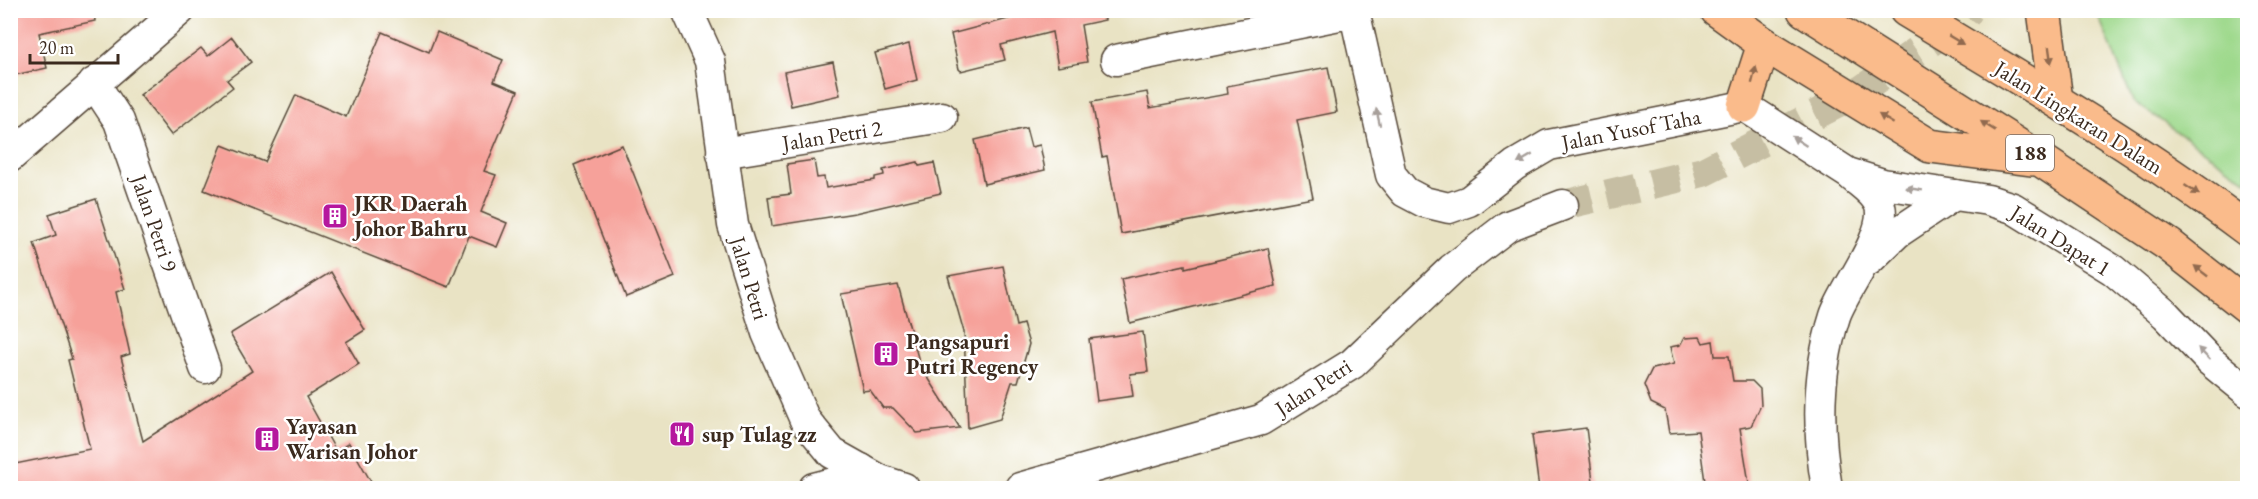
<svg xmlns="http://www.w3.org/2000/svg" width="2258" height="499" font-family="'EB Garamond',serif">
<rect width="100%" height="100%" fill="#fff"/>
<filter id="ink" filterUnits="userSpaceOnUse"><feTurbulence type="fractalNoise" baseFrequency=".0167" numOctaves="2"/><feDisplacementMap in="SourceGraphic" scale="12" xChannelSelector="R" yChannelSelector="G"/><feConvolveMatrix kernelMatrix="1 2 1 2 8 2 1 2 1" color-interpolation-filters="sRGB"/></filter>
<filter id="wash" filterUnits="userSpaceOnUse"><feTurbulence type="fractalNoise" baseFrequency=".008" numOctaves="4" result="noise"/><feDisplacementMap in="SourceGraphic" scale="24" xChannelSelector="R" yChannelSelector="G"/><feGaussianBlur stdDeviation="1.35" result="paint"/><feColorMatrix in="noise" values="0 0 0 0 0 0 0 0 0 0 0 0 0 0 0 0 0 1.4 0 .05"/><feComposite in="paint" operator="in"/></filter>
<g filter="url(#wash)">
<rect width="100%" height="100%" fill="#e9e3c4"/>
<path fill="#9fd98d" stroke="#6d8256" stroke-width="1.5" d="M2096,10l151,1v170l-114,-80z"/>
<g id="blocks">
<g fill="#f6a19a">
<path d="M10,10h84l1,11 -56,12 8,35 -37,8z"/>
<path d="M1042,10h62l1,10 -24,5 6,37 -29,5 -6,-35 -51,13 4,15 -44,11 -2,-2 -8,-35z"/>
<path d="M382,32l47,20 8,-20 66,28 -9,21 24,10 -34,80 12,4 -15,37 26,11 -10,24 -28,-11 -20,51 -245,-97 18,-45 43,17 31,-67 50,22z"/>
<path d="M232,37l19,25 -24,18 6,7 -62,48 -31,-40 61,-47 7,8z"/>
<path d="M909,44l8,36 -32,9 -10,-36z"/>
<path d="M833,62l7,33 -49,11 -7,-34z"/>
<path d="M1328,67l9,45 -40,8 16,78 -192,36 -14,-78 -5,1 -10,-55 55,-10 3,16 78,-14 -1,-8z"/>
<path d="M1026,128l5,19 9,-2 5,25 -61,14 -9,-44z"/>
<path d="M622,145l53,132 -49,20 -52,-132z"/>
<path d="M814,160l3,18 7,-1 2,11 49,-8v-3l9,-2 -1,-5 35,-8 1,4 15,-3 7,30 -86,20 -83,13 -4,-29 23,-3 -4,-30z"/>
<path d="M96,199l29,90 -9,3 14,62 -9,3 22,84 109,-70 -22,-37 101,-62 34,58 -19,12 13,22 -53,33 30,54 13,-8 26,46h-363l-2,-24 80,-16 -22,-89 4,-1 -38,-116 22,-8 -7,-21z"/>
<path d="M1268,248l8,38 -146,37 -9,-44 64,-14v3z"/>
<path d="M1003,266l13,60 7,-2 6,20 -11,38h-6l-12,37 -32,9 -4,-96 -16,-56z"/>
<path d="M898,285l22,80 40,63 -43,5 -24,-25h-10l-13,-18 -7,1 -22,-97z"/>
<path d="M1143,332l5,40 -18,2 3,22 -36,5 -8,-62z"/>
<path d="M1700,337l3,6 10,-2 2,15h14l4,25h19l8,8 1,16 -10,21 -11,2 10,61h-44l-8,-58 -29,2 -4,-23 -14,-7 -7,-18 8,-16 22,-5 -4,-17 10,-2 4,-7z"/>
<path d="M1586,428l8,61h-55l-7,-54z"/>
</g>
</g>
</g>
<g filter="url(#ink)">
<use href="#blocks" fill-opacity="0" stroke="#554637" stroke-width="1.5"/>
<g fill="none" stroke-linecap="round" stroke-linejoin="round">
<path stroke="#c6bea3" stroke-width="30" stroke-dasharray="30 15" stroke-linecap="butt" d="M1563,205l140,-33 153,-78 106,-74 7,-10"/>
<g stroke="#554637" stroke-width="33">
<g id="street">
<path d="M687,10l23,51 23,164 34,108 38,87 27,33 48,27 24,8"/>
<path d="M1354,10l37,165 14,17 19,10 25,6 20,-7 46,-36 34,-20 195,-39 104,67 35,11 105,16 25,8 100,62 53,45 44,46 38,31"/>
<path d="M1116,60l238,-48"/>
<path d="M94,83l25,38 86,247"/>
<path d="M722,153l220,-36"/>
<path d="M10,157l170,-147"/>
<path d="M1869,260l28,-27 57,-38"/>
<path d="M814,488l27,-7 20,-12"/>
<path d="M1020,488l241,-68 91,-56 100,-95 56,-43 55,-21"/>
<path d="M1827,488c-10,-57 -10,-116 8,-172 9,-27 53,-81 45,-110 -4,-13 -18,-21 -28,-30"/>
</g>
</g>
<g stroke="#554637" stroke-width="36">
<g id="highway">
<path d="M1717,10l47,34 166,102 101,13"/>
<path d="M1804,10l237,150 128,85 79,62"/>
<path d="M1906,10c116,70 234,138 342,220"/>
<path d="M2044,10l12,90"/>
<path d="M1744,106l20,-62"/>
</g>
</g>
<use href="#street" stroke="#fff" stroke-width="30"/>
<use href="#highway" stroke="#fabb8b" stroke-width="33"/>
</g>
<defs><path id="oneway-solid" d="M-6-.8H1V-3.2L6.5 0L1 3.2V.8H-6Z" transform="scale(1.5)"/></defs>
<g fill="#916b4f">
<use href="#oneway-solid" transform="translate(1956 40) rotate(31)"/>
<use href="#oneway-solid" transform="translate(2050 55) rotate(82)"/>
<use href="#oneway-solid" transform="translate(1754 75) rotate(-76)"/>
<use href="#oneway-solid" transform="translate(1886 119) rotate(-148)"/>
<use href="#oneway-solid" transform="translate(1988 126) rotate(-148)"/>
<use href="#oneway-solid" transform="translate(2192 190) rotate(33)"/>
<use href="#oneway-solid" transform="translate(2201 271) rotate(-142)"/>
</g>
<g fill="#a79f9a">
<use href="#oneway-solid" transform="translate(1378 117) rotate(-103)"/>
<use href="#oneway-solid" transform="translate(1799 141) rotate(-147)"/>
<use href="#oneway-solid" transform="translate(1525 159) rotate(149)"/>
<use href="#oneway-solid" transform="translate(1914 189) rotate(-171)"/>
<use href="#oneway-solid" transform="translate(2204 354) rotate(-134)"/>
</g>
</g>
<defs>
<g id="building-square" transform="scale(1.35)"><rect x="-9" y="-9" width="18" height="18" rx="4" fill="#b5179e" stroke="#fff"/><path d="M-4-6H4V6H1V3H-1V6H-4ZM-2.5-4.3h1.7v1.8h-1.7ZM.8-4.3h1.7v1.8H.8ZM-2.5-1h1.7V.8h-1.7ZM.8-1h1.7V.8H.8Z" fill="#fff"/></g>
<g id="restaurant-square" transform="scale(1.35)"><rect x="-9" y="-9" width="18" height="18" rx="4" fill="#b5179e" stroke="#fff"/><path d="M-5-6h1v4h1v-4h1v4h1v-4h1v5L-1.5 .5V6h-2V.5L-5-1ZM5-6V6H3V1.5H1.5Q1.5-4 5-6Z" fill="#fff"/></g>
</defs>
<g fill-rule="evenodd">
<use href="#building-square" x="335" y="216"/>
<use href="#building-square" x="886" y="354"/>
<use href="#restaurant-square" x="682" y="434"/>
<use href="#building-square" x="267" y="439"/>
</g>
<g text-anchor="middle" stroke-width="5" stroke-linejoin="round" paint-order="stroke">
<rect fill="#fff" stroke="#766a62" stroke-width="1.5" x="2006" y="135" width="48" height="36" rx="4.5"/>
<g font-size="21" font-weight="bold" fill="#3b2a1e">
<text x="2030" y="160">188</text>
</g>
<g font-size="22" fill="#3b2a1e" stroke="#fff">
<text transform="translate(2079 117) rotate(32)" y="8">Jalan Lingkaran Dalam</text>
<text transform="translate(1631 129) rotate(-11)" y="8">Jalan Yusof Taha</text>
<text transform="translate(832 135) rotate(-9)" y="8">Jalan Petri 2</text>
<text transform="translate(155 223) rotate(71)" y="8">Jalan Petri 9</text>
<text transform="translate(2061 240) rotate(32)" y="8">Jalan Dapat 1</text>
<text transform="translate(750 278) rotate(73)" y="8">Jalan Petri</text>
<text transform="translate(1313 387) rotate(-33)" y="8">Jalan Petri</text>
</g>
<g font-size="22" font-weight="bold" fill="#3b2a1e" stroke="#fff" text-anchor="start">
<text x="354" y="211">JKR Daerah<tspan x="354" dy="25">Johor Bahru</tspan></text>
<text x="906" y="349">Pangsapuri<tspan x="906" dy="25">Putri Regency</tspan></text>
<text x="286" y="434">Yayasan<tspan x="286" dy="25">Warisan Johor</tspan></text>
<text x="702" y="442">sup Tulag zz</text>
</g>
</g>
<rect width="2258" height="499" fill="none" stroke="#fff" stroke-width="36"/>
<path d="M30 54v9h88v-9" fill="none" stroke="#3b2a1e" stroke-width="3"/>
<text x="39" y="54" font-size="18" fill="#3b2a1e" stroke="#ffffff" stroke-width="4.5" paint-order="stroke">20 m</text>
</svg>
